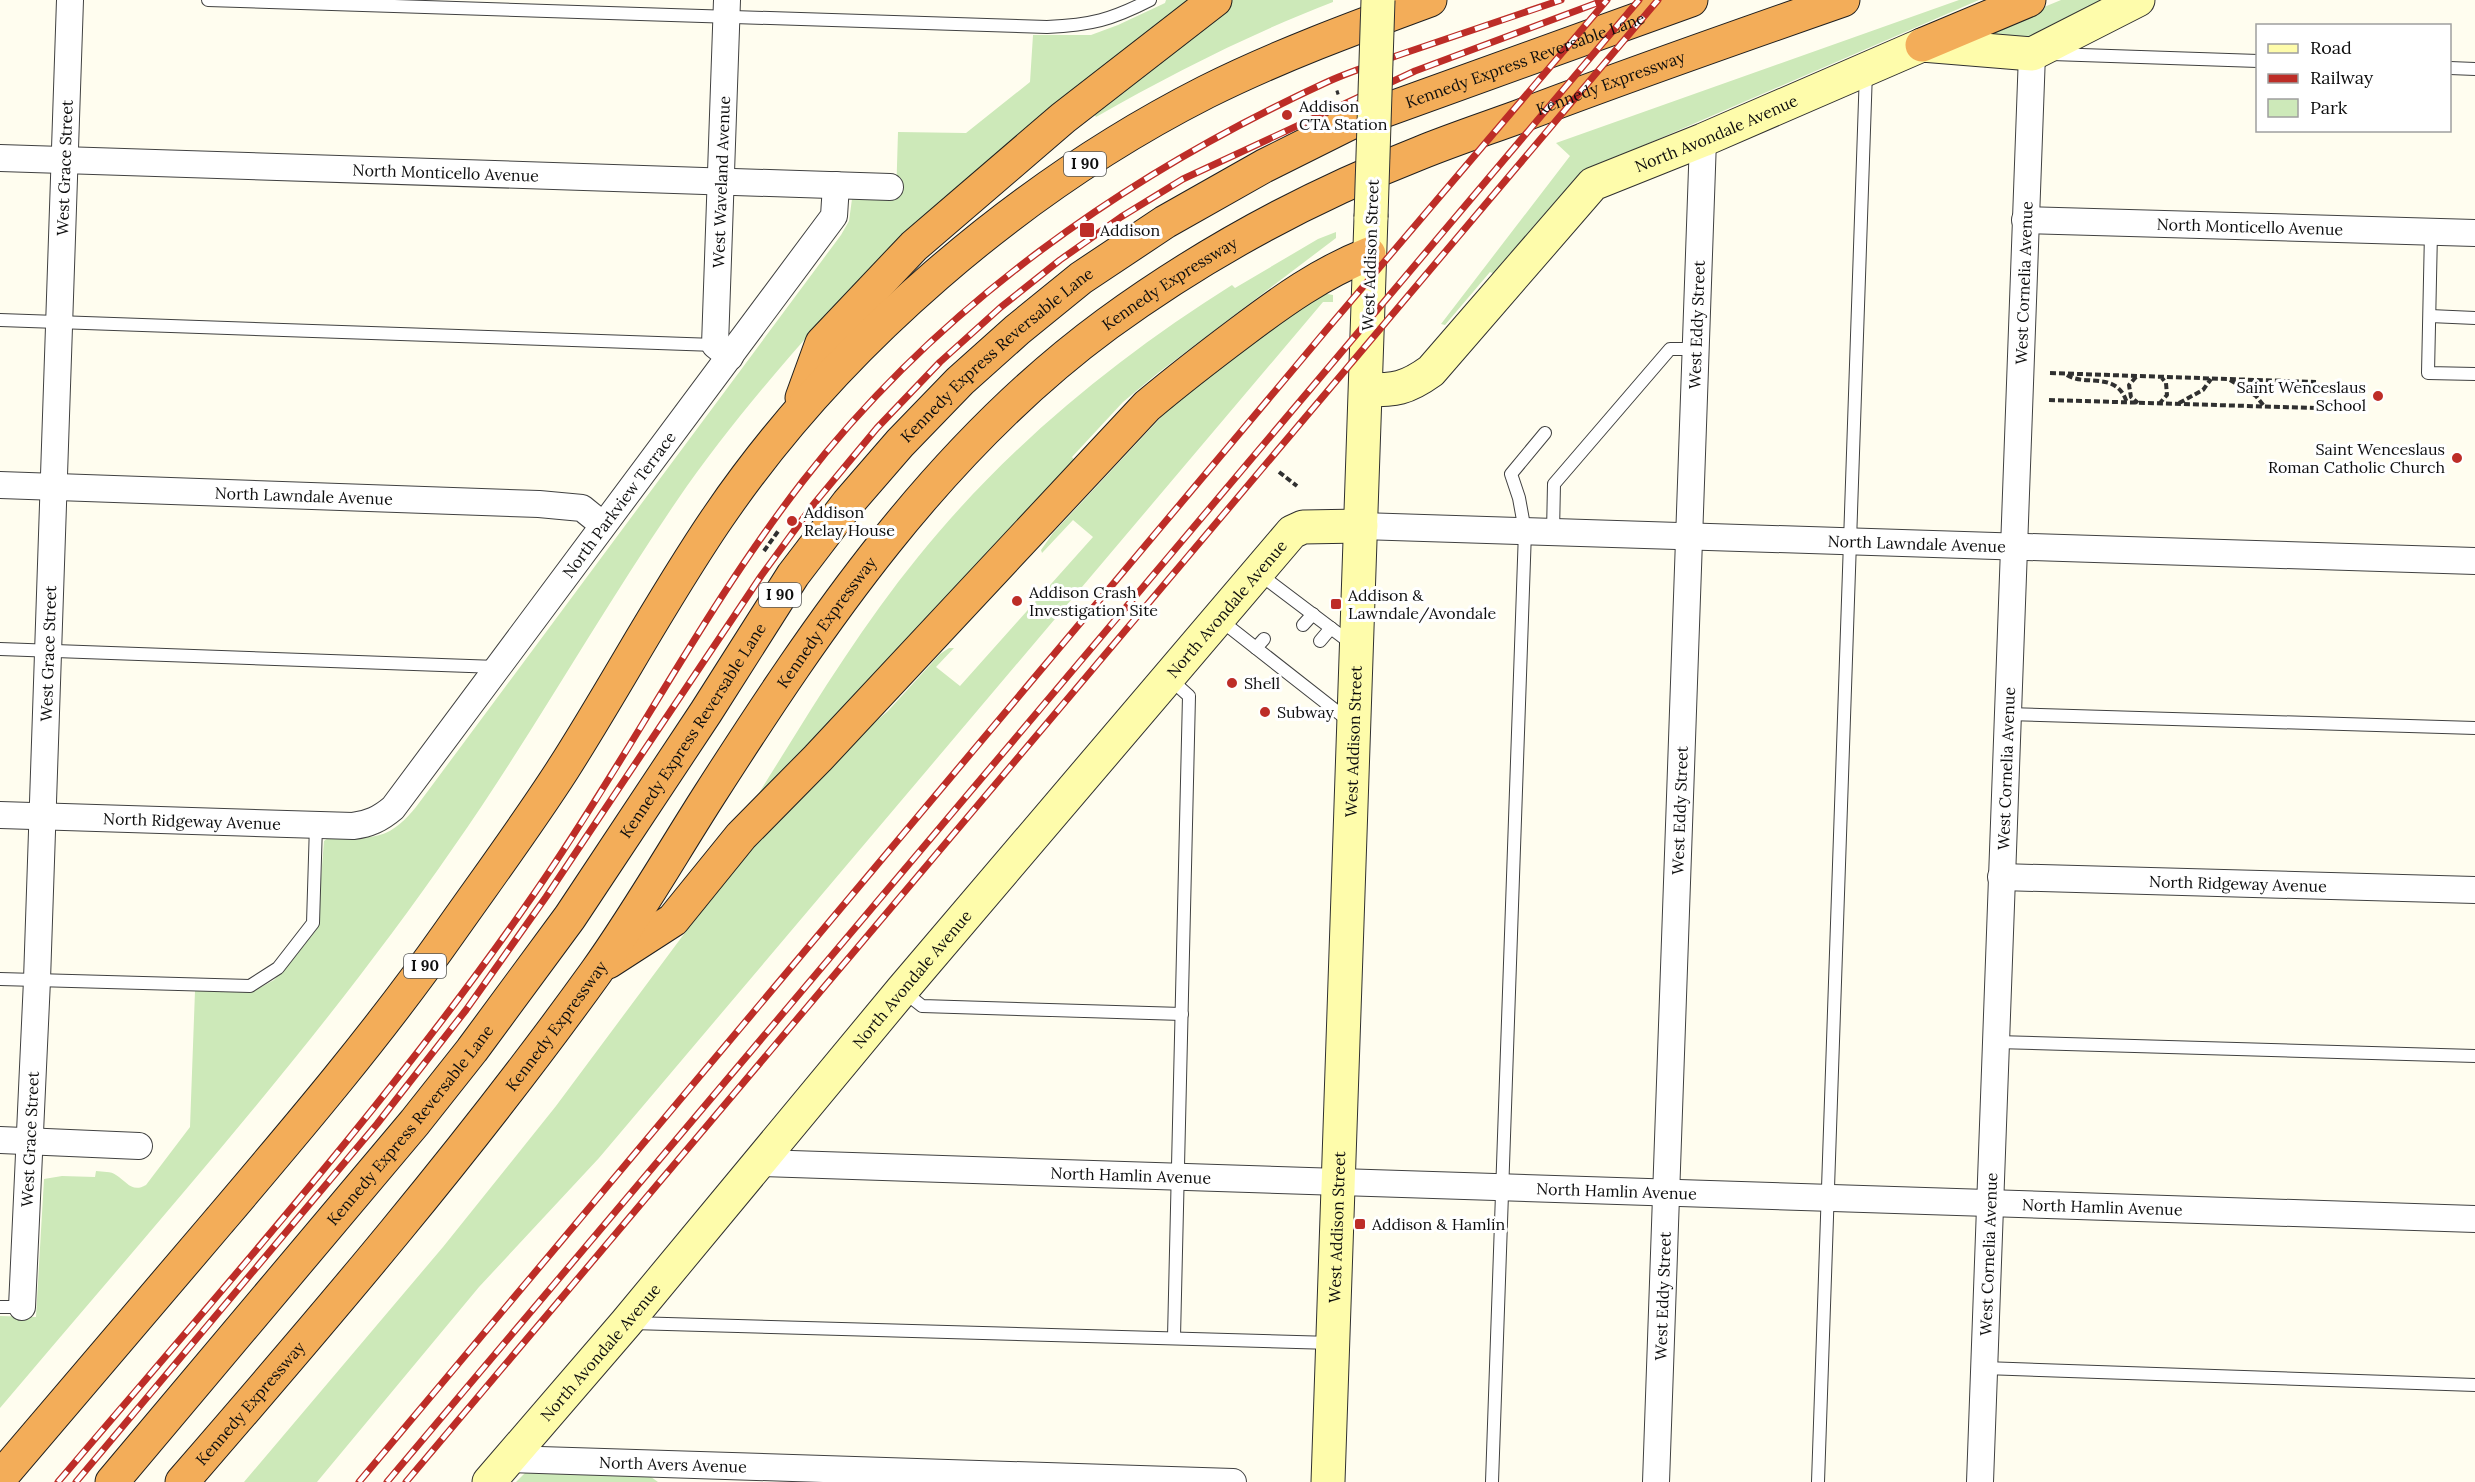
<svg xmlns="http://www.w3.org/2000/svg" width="2475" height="1482" font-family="Lora,serif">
<rect width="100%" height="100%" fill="#fffdef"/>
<g fill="#cde9b9">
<path d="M1166,0h28l-372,320c-52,58 -102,118 -146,182 -77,113 -144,233 -223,346 -136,197 -298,376 -453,560v-92l36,1 8,-138 18,-3 33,1 1,-6c7,1 15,0 20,4 11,7 16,18 30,10l44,-58 5,-136h59l20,-11 17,-18 26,-33 7,-88 4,-3 6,-1c40,1 54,4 82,-30l425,-572 8,-14 3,-22h44l2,-67 68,1 64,-51 3,-47h58l27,-10 47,-22z"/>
<path d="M1232,0h101v2c-83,32 -160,71 -237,115l-5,-7z"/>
<path d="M1959,0h20l-392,170 -15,13 -77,91 -5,-2 -45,53 -4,-1 129,-168 -14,-13z"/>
<path d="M2061,0h47l-80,40 -9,-4 -37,1 -1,-4z"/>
<path d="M1336,232v6l-178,135 -35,29 -51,55 4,5 -164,176 -158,163c52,-83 102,-168 164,-244 87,-108 196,-198 314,-272l3,3 83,-49z"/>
<path d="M1322,293l11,2v7h-10l-724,856 -120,129 -162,195h-73l199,-235 113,-141 192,-258 112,-113 28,-24 52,-57 9,-6h5l-18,19 24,19 133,-149 -20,-17 -31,33 -1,-3 12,-17 125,-134 134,-102z"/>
<path d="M527,1471l114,3 10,3 7,5h-142z"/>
</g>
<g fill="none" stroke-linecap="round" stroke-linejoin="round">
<g stroke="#414141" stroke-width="14">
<g id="lane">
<path d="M208,0l839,27c44,-2 64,-7 103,-27"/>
<path d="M2052,54l206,7"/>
<path d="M2450,68l25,1"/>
<path d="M2431,232l-3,141 47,1"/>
<path d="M2430,316l45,2"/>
<path d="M0,320l715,25"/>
<path d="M1553,532l1,-48 116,-135h26"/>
<path d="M1258,573l94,71"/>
<path d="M1219,619l130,102"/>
<path d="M1303,625l10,-11"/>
<path d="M1320,641l11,-13"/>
<path d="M1256,648l8,-9"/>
<path d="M0,649l497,18"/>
<path d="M1169,678l20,18 -15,641"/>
<path d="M2007,714l468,14"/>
<path d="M0,979l250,7 28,-18 35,-45 3,-98"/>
<path d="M903,991l19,15 260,8"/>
<path d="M1996,1042l479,14"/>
<path d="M0,1307h22"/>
<path d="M632,1323l700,20"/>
<path d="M1984,1368l491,17"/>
<path d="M1492,1482l33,-951 -6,-33 -8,-24 34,-41"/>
<path d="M1818,1482l48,-1411"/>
</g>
</g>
<g stroke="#414141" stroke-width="28">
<g id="street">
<path d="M727,0l-12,345 15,12"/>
<path id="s1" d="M0,158l890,29"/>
<path id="s2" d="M2025,220l450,13"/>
<path id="s3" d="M0,485l539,19 43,4 21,17"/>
<path id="s4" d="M1361,526l1114,35"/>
<path id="s5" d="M0,815l353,11c16,-2 27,-7 40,-18l441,-592 2,-31"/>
<path id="s6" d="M2001,877l474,13"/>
<path d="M0,1140l139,6"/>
<path id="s7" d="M759,1163l1716,56"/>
<path id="s8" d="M22,1307l15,-327 33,-980"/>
<path id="s9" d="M508,1459l725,23"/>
<path id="s10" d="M1656,1482l47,-1342"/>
<path id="s11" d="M1980,1482l52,-1428"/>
</g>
</g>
<g stroke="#303030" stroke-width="35">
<g id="secondary">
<path id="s12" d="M1366,390c29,0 40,-1 65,-19l162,-187 110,-44 219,-95 110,9 106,-54"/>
<path id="s13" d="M489,1482l137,-159 276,-333 390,-458 11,-5 58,-1"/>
<path id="s14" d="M1328,1482l43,-1265"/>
</g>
</g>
<g stroke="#1f1f1f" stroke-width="35">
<g id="highway">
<path d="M1922,45l107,-45"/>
<path d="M802,398l20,-55 92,-97 149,-128 152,-118"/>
<path d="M608,962l65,-42 68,-84 77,-78 329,-352c31,-26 62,-50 94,-74 41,-31 80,-59 128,-78"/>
<path d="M0,1478c73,-85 146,-171 219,-257 79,-93 159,-187 230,-288 38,-54 78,-108 114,-164 53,-83 99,-170 155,-252 118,-173 301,-330 488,-425 72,-36 148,-64 224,-92"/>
<path id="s15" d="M112,1482l303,-360 57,-72 98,-133 136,-205 87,-137 55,-72 52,-60 60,-62 57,-51 64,-52 84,-56 99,-56 86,-43 341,-123"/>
<path id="s16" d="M182,1482c144,-166 286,-332 414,-510 40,-56 75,-117 112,-175 112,-175 229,-348 399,-473 96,-70 203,-128 313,-171 32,-13 65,-24 98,-36 107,-41 216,-79 325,-117"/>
</g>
</g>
<g stroke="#303030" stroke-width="4" stroke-dasharray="6 3" stroke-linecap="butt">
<path d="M1336,93l3,-1"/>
<path d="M2050,373l266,9"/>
<path d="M2067,375c18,12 50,-5 60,28"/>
<path d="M2136,377l-7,8 2,12 7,6"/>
<path d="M2230,380l26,16 8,10"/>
<path d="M2049,400l266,8"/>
<path d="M2179,403l24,-13 8,-11"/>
<path d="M2159,404l8,-9 -1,-12 -4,-5"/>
<path d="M1279,472l18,14"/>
<path d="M764,551l15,-21"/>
</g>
<use href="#lane" stroke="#fff" stroke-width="12"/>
<use href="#street" stroke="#fff" stroke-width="26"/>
<use href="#secondary" stroke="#fefcab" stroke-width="33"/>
<use href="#highway" stroke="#f3ad59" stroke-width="33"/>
<g stroke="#bd2d27" stroke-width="7">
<g id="rail">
<path d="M58,1482c164,-193 334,-382 478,-591 93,-134 167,-281 267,-410 136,-175 322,-306 522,-398 23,-11 47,-18 71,-27 55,-19 110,-37 165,-56"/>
<path d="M76,1482l301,-358 89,-114 80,-113 215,-321 52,-71 64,-77 63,-66 61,-55 59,-47 61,-43 62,-38 232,-108 190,-71"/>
<path d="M359,1482l969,-1154 279,-328"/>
<path d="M387,1482l1252,-1482"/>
<path d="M406,1482l1252,-1482"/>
</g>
</g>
<use href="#rail" stroke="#fff" stroke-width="4.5" stroke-dasharray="14" stroke-linecap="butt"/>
<g stroke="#303030" stroke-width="35" stroke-linecap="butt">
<path id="secondary-bridge" d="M1371,217l7,-217"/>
</g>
<use href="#secondary-bridge" stroke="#fefcab" stroke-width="33"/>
</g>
<g fill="#bd2d27" stroke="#fff" stroke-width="2">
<circle cx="1287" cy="115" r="6"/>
<rect x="1079" y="222" width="16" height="16" rx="3"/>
<circle cx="2378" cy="396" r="6"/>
<circle cx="2457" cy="458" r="6"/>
<circle cx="792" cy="521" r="6"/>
<circle cx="1017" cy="601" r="6"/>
<rect x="1330" y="598" width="12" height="12" rx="3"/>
<circle cx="1232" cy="683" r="6"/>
<circle cx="1265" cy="712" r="6"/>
<rect x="1354" y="1218" width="12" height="12" rx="3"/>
</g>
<g text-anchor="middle" stroke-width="6" stroke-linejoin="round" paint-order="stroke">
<g fill="#fff" stroke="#565656" stroke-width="1.5">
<rect x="1064" y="152" width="42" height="24" rx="4.5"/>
<rect x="759" y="583" width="42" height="24" rx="4.5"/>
<rect x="404" y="954" width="42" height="24" rx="4.5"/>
</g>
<g font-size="15" font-weight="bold" fill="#0e0e0e">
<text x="1085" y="169">I 90</text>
<text x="780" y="600">I 90</text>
<text x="425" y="971">I 90</text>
</g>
<g font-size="16" fill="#0e0e0e" stroke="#fff">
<text dy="6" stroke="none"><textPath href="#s15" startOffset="2048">Kennedy Express Reversable Lane</textPath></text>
<text dy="6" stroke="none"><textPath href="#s16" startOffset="2048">Kennedy Expressway</textPath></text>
<text dy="6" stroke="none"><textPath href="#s12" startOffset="450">North Avondale Avenue</textPath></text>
<text dy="6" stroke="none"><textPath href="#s8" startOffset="1140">West Grace Street</textPath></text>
<text dy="6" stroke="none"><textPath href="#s1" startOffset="446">North Monticello Avenue</textPath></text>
<text transform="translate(721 182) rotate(-88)" y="6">West Waveland Avenue</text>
<text dy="6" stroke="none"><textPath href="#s2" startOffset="225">North Monticello Avenue</textPath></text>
<text transform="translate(1370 255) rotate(-88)" y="6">West Addison Street</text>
<text dy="6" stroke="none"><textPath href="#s11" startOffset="1200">West Cornelia Avenue</textPath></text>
<text dy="6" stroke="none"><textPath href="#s16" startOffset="1562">Kennedy Expressway</textPath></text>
<text dy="6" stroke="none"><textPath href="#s10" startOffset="1158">West Eddy Street</textPath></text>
<text dy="6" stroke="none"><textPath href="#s15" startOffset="1437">Kennedy Express Reversable Lane</textPath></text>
<text dy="6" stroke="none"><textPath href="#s3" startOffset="304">North Lawndale Avenue</textPath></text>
<text dy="6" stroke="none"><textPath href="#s5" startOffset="776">North Parkview Terrace</textPath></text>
<text dy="6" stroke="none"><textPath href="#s4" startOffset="556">North Lawndale Avenue</textPath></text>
<text dy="6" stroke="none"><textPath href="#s13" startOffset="1143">North Avondale Avenue</textPath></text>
<text dy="6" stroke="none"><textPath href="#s16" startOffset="1076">Kennedy Expressway</textPath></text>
<text dy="6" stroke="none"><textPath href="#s8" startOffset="654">West Grace Street</textPath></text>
<text dy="6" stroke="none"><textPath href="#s15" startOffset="951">Kennedy Express Reversable Lane</textPath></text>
<text dy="6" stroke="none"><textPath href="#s14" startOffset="741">West Addison Street</textPath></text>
<text dy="6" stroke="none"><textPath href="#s11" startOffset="714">West Cornelia Avenue</textPath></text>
<text dy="6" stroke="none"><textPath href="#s10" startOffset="672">West Eddy Street</textPath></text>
<text dy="6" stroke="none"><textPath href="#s5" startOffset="192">North Ridgeway Avenue</textPath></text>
<text dy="6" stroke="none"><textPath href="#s6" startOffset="237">North Ridgeway Avenue</textPath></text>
<text dy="6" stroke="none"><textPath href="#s13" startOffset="657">North Avondale Avenue</textPath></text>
<text dy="6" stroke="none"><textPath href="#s16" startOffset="590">Kennedy Expressway</textPath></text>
<text dy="6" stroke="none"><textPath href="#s15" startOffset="465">Kennedy Express Reversable Lane</textPath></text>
<text dy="6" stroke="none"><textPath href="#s8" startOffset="168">West Grace Street</textPath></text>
<text dy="6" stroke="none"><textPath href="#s7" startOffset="372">North Hamlin Avenue</textPath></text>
<text dy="6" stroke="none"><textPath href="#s7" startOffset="858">North Hamlin Avenue</textPath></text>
<text dy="6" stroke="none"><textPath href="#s7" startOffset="1344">North Hamlin Avenue</textPath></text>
<text dy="6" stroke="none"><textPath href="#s14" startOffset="255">West Addison Street</textPath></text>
<text dy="6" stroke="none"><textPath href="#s11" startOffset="228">West Cornelia Avenue</textPath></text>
<text dy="6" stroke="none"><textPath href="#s10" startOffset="186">West Eddy Street</textPath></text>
<text dy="6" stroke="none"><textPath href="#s13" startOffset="171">North Avondale Avenue</textPath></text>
<text dy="6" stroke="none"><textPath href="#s16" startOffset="104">Kennedy Expressway</textPath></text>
<text dy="6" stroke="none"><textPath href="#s9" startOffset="165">North Avers Avenue</textPath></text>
</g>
<g font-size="16" fill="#0e0e0e" stroke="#fff" text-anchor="start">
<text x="1299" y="112">Addison<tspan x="1299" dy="18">CTA Station</tspan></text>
<text x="1100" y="236">Addison</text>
<text x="2366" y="393" text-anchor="end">Saint Wenceslaus<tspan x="2366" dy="18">School</tspan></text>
<text x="2445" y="455" text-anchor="end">Saint Wenceslaus<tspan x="2445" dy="18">Roman Catholic Church</tspan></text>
<text x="804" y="518">Addison<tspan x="804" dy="18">Relay House</tspan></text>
<text x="1029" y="598">Addison Crash<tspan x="1029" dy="18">Investigation Site</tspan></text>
<text x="1348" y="601">Addison &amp;<tspan x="1348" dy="18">Lawndale/Avondale</tspan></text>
<text x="1244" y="689">Shell</text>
<text x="1277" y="718">Subway</text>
<text x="1372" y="1230">Addison &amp; Hamlin</text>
</g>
</g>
<rect x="2256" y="24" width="195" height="108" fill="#ffffff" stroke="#9f9f9f" stroke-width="1.5"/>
<rect x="2268" y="44" width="30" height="9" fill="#fefcab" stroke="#9f9f9f" stroke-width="1.5"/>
<text x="2310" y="54" font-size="18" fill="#0e0e0e">Road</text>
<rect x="2268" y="74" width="30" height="9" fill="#bd2d27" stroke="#9f9f9f" stroke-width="1.5"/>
<text x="2310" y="84" font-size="18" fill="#0e0e0e">Railway</text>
<rect x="2268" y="99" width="30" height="18" fill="#cde9b9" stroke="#9f9f9f" stroke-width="1.5"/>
<text x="2310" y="114" font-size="18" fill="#0e0e0e">Park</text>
</svg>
